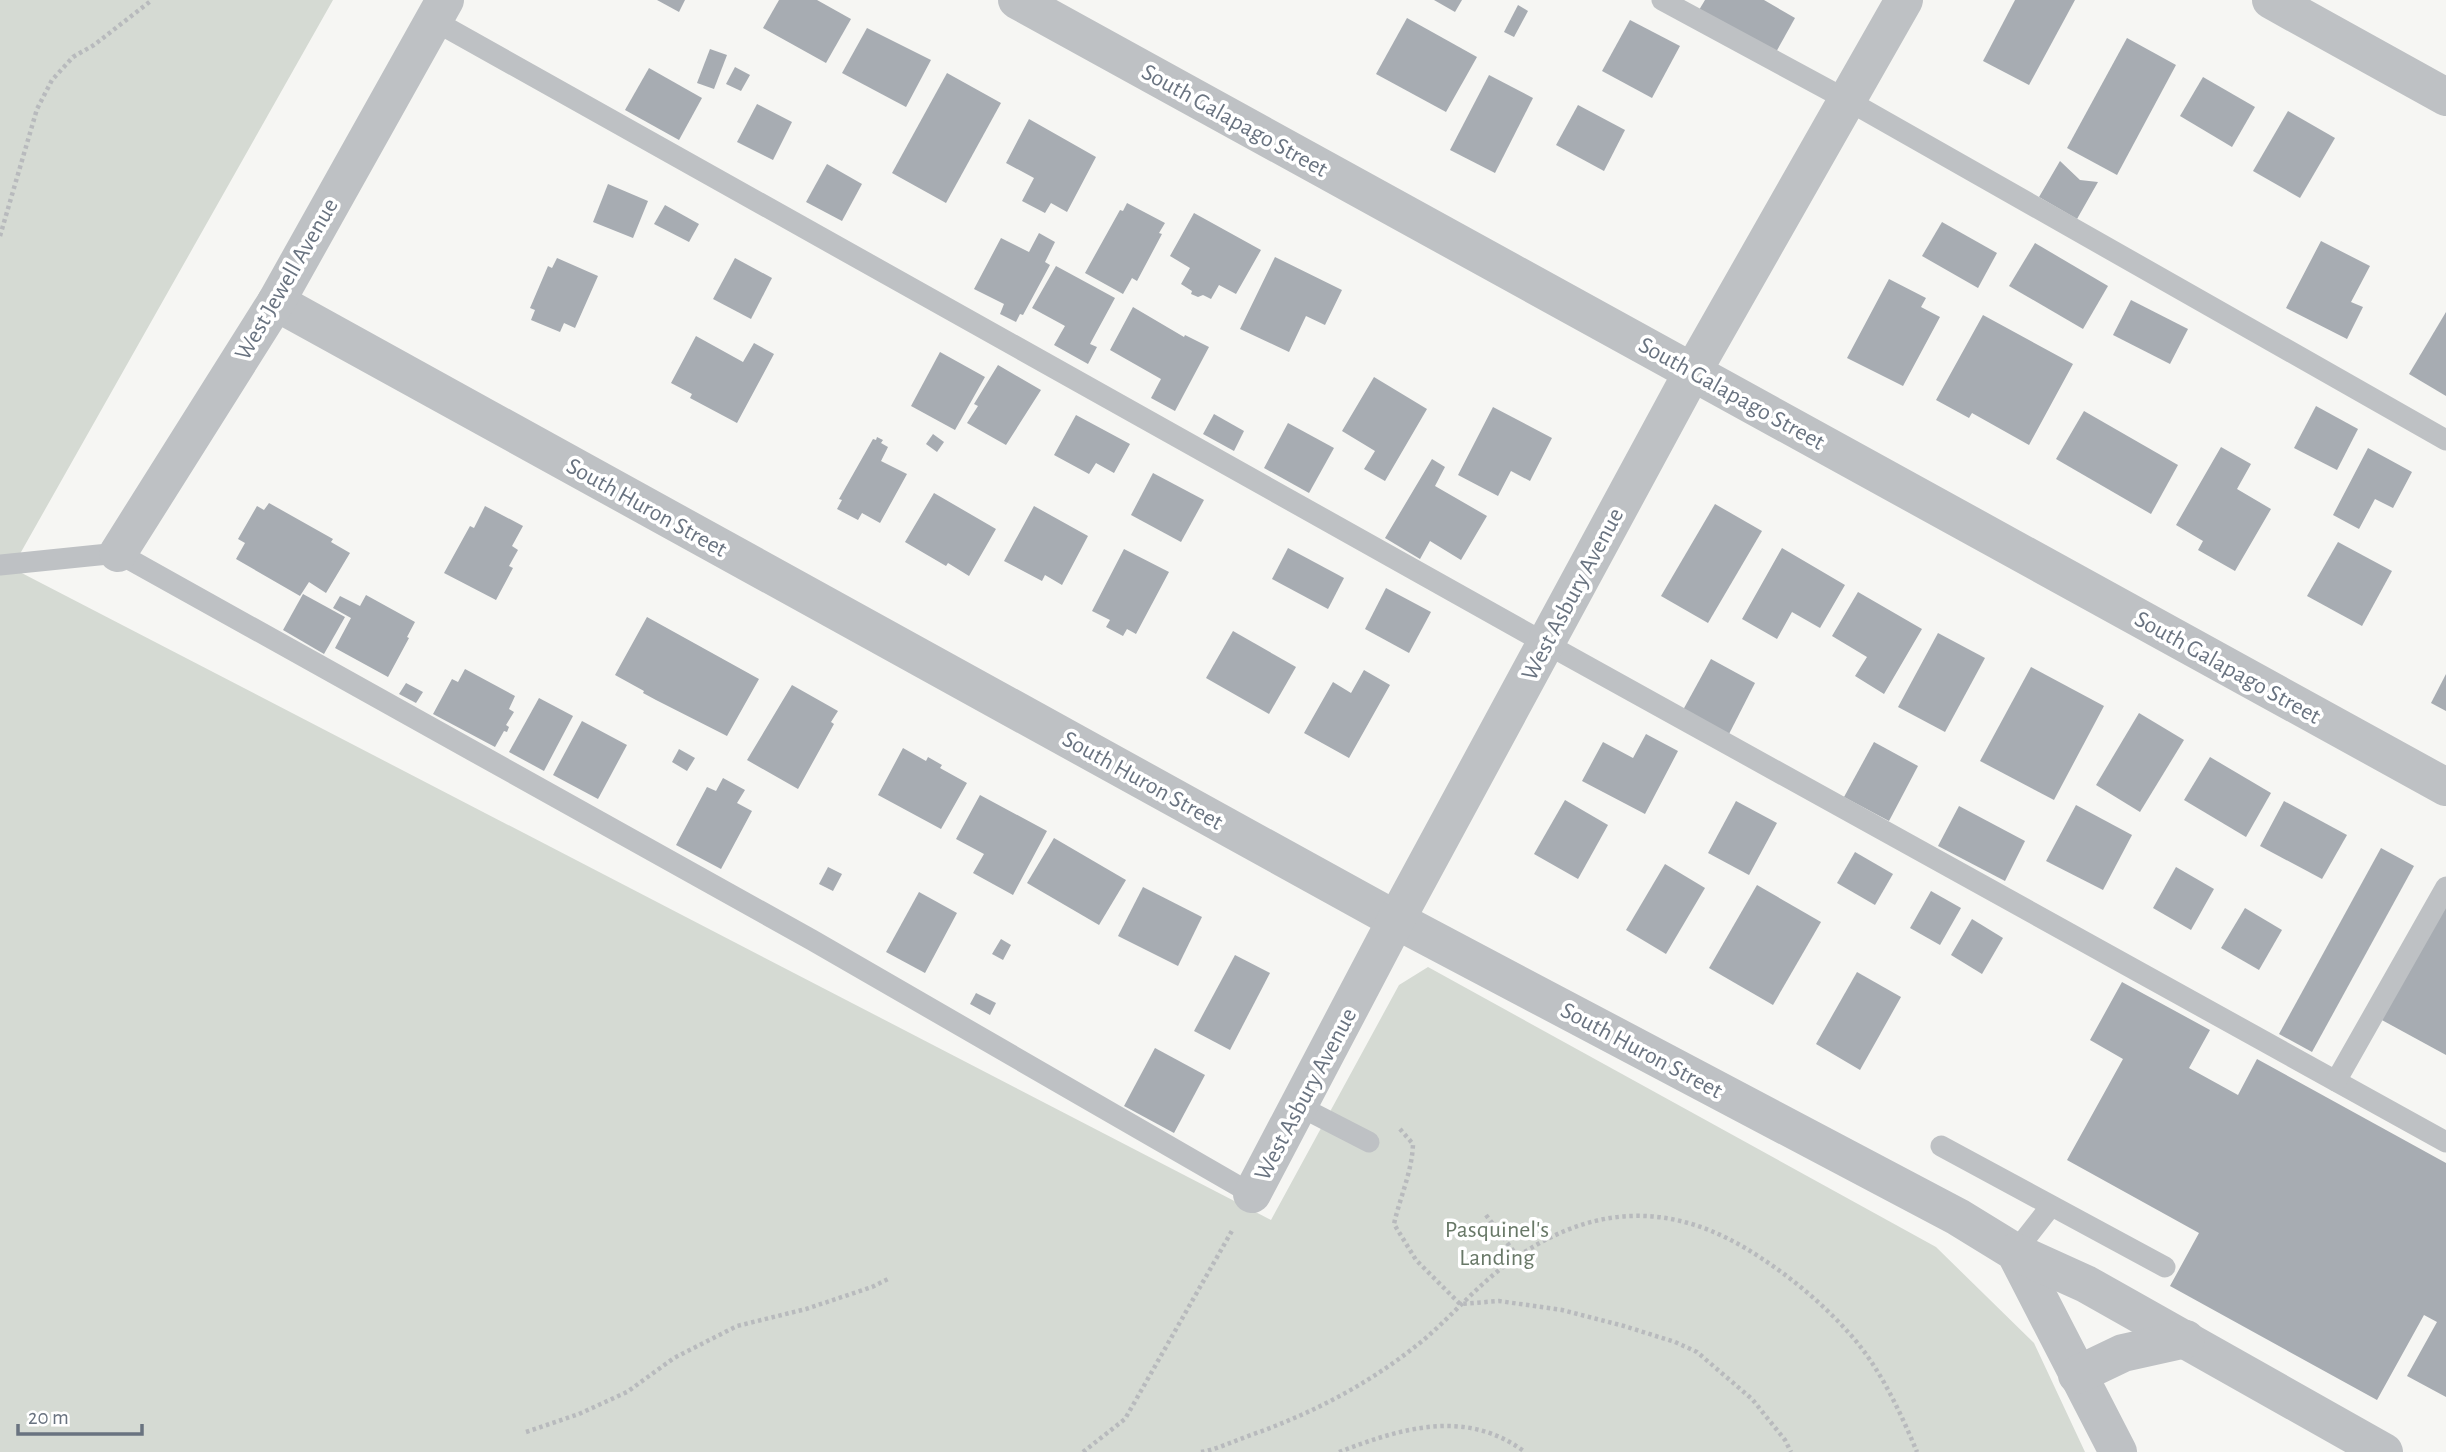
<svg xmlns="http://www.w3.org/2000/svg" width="2446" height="1452" font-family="'Alegreya Sans',sans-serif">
<rect width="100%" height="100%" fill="#f6f6f3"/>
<path fill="#d5dad3" d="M0,0h333l-321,568 1259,652 128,-235 29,-18 508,280 98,96 51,109h-2085z"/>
<g fill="#a7acb2">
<path d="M657,0h28l-6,12z"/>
<path d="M779,0h38l34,19 -25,44 -63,-35z"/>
<path d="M1434,0h28l-7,12z"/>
<path d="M1705,0h59l31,18 -20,36 -76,-44z"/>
<path d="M2015,0h60l-46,85 -46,-24z"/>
<path d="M1518,5l10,6 -14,26 -10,-5z"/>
<path d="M1407,18l70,39 -31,55 -70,-38z"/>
<path d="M1630,20l50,26 -28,52 -50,-27z"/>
<path d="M867,28l64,32 -25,47 -64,-34z"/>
<path d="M2127,38l49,27 -59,110 -50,-27z"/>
<path d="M710,49l17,6 -13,34 -17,-6z"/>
<path d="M735,67l15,8 -9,16 -15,-7z"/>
<path d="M649,68l53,30 -23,42 -54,-30z"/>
<path d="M947,73l54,30 -55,100 -54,-30z"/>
<path d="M1489,75l44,23 -38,75 -45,-23z"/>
<path d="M2203,77l52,30 -23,40 -52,-31z"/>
<path d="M757,104l35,18 -19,38 -36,-18z"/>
<path d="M1578,105l47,25 -21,41 -48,-26z"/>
<path d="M2288,111l47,27 -35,60 -47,-27z"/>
<path d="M1029,119l67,38 -29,55 -16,-9 -6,10 -23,-12 12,-23 -28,-15z"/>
<path d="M2060,161l20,19 18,2 -21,37 -38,-22z"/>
<path d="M827,164l35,20 -20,37 -36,-19z"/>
<path d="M608,184l40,17 -15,37 -40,-16z"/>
<path d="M1127,203l38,20 -6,10 3,1 -25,47 -5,-3 -9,16 -38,-21 35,-63 3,1z"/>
<path d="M665,205l34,19 -10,18 -35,-18z"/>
<path d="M1194,213l67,37 -25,44 -17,-9 -8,14 -8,-4 -5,2 -7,-3 1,-3 -11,-7 9,-16 -20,-12z"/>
<path d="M1942,222l55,31 -19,35 -56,-32z"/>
<path d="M1039,233l16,9 -10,20 5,3 -27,50 -3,-1 -4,8 -16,-8 4,-10 -30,-15 27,-51 28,14z"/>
<path d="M2321,241l49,25 -19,36 12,5 -16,32 -61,-31z"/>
<path d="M2035,243l73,43 -25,43 -74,-43z"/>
<path d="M1275,257l67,33 -17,35 -19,-9 -17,36 -49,-23z"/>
<path d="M557,258l41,18 -23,52 -11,-5 -4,9 -29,-12 4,-10 -5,-2 18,-42 4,2z"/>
<path d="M735,258l37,20 -21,41 -38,-20z"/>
<path d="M1056,266l59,32 -25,46 7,3 -9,17 -34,-19 11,-19 -33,-18z"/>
<path d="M1889,279l37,19 -5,9 19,10 -37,69 -56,-28z"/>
<path d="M2131,300l57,29 -18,35 -57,-29z"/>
<path d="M1133,307l51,30 1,-2 24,12 -34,64 -24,-13 10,-19 -51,-29z"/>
<path d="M2446,312v84l-37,-22z"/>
<path d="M1983,315l90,49 -44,81 -57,-32 -3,5 -33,-18z"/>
<path d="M696,336l47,26 11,-19 20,11 -37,69 -47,-25 2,-4 -21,-11z"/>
<path d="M940,352l45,25 -30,53 -44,-24z"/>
<path d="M998,365l43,25 -35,55 -39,-22 11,-17 -4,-2z"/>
<path d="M1374,377l53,32 -42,72 -21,-12 11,-18 -33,-20z"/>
<path d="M2316,406l42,23 -21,41 -43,-22z"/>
<path d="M1493,407l59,31 -22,43 -19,-10 -13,25 -40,-21z"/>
<path d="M2084,411l94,54 -27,49 -95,-55z"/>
<path d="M1214,414l30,17 -10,20 -31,-17z"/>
<path d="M1076,415l54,29 -16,29 -18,-10 -7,11 -35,-19z"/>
<path d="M1288,423l46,25 -25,45 -45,-25z"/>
<path d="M933,434l11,8 -7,10 -11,-8z"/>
<path d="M877,437l6,3 -2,3 7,4 -7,14 26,13 -27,49 -18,-10 -4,7 -21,-11 5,-9 -3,-1 34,-60 3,1z"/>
<path d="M2221,447l30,17 -14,25 34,20 -36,62 -37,-21 5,-9 -27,-16z"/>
<path d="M2368,448l44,24 -19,36 -18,-9 -16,30 -26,-14z"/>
<path d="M1432,459l13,8 -10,19 52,30 -26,44 -31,-19 -10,18 -35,-21z"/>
<path d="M1153,473l51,27 -23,42 -50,-27z"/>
<path d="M934,493l62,36 -27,47 -21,-13 -2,3 -41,-24z"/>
<path d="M269,503l64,36 -2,3 19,11 -24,40 -17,-11 -9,14 -64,-37 9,-16 -7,-4 19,-33 7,4z"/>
<path d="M1715,504l47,27 -54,92 -47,-27z"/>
<path d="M485,506l38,20 -11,20 6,4 -9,16 4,2 -17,32 -52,-27 26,-47 4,2z"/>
<path d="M1034,506l54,30 -26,49 -17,-10 -3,6 -38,-20z"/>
<path d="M2338,542l54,29 -30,55 -55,-30z"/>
<path d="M1288,548l56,30 -16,31 -56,-30z"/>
<path d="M1782,548l63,37 -25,43 -28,-16 -15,27 -35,-20z"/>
<path d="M1124,549l45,23 -33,62 -9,-5 -4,7 -17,-9 4,-7 -18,-9z"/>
<path d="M1386,588l45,24 -22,41 -44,-24z"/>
<path d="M1858,592l64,37 -38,65 -29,-18 12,-19 -35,-21z"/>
<path d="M303,594l42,23 -21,37 -41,-24z"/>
<path d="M366,595l49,27 -8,15 2,1 -21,39 -53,-29 16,-30 -18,-10 7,-12 20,10z"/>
<path d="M647,617l112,62 -32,57 -71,-36 -13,-7 1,-2 -29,-16z"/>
<path d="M1233,631l63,36 -27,47 -63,-36z"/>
<path d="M1938,633l47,25 -40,74 -47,-25z"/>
<path d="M1711,659l44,24 -26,51 -46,-24z"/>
<path d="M2031,667l73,39 -50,94 -74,-39z"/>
<path d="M465,669l50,27 -6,13 5,3 -8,13 3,2 -2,5 -3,-1 -9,16 -62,-33 19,-35 6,3z"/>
<path d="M1364,670l26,15 -41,73 -45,-25 29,-51 18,11z"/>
<path d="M2446,674v37l-15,-8z"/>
<path d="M406,683l17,9 -7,11 -17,-9z"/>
<path d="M792,685l46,26 -7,11 3,2 -36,65 -51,-29z"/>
<path d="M539,698l34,18 -29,55 -35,-19z"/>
<path d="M2139,713l45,27 -44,72 -44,-27z"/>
<path d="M582,721l45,24 -29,54 -45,-24z"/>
<path d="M1646,734l32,17 -33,63 -63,-33 21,-39 30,16z"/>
<path d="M1874,742l44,24 -29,55 -45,-24z"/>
<path d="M903,748l23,13 2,-4 14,8 -2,3 27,15 -26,46 -63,-34z"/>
<path d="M679,749l16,9 -8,13 -15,-9z"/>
<path d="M2210,757l61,36 -25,44 -62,-37z"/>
<path d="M723,778l22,12 -8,13 15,8 -31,58 -45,-24 31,-58 9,4z"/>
<path d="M980,795l67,36 -34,64 -40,-22 11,-19 -28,-15z"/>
<path d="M1565,800l43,25 -30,54 -44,-25z"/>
<path d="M1736,801l41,22 -28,52 -41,-22z"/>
<path d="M2284,801l63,34 -25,44 -62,-33z"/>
<path d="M2076,805l56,30 -29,55 -57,-29z"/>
<path d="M1959,806l66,35 -20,40 -67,-35z"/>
<path d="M1054,838l72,42 -27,45 -72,-42z"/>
<path d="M2381,848l33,18 -102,186 -33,-18z"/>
<path d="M1855,852l38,22 -18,31 -38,-22z"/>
<path d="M1665,864l40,24 -39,66 -40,-24z"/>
<path d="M828,867l14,7 -9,17 -14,-7z"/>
<path d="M2176,867l38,22 -23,41 -38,-22z"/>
<path d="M1757,885l64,37 -48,83 -64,-37z"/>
<path d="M1143,887l59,30 -24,49 -60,-30z"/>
<path d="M1931,891l30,17 -21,37 -30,-17z"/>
<path d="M919,892l38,21 -32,60 -39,-21z"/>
<path d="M2446,896v159l-66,-36z"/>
<path d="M2245,908l37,22 -23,40 -38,-22z"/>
<path d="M1972,919l31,19 -21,36 -31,-19z"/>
<path d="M1001,939l10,6 -8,15 -11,-6z"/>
<path d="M1235,955l35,18 -40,77 -36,-19z"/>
<path d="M1857,972l44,25 -41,73 -44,-26z"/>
<path d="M2122,982l88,48 -21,38 49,27 19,-36 189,104v234l-39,-21 30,-54 -13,-7 -47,85 -207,-114 29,-53 -132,-73 56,-101 -33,-19z"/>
<path d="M976,993l20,10 -6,12 -20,-11z"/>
<path d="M1155,1048l50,27 -31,58 -50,-27z"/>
</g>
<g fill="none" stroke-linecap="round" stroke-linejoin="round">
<g stroke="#b8babd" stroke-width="4.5" stroke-dasharray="3.5 3.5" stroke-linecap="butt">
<path d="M0,236l37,-127 15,-29 21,-23 21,-12 58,-45"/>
<path d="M1400,1129l13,15c-1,28 -13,53 -19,80l22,36 44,44 39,-3 63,9 62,16 51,16 22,10 55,47 33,41 6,12"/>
<path d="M1486,1215l32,42"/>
<path d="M526,1432l53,-18 48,-22 47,-34 63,-32 69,-17 66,-22 18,-9"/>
<path d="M1083,1452l42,-33 108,-190"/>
<path d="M1201,1452c17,-3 33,-11 50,-17 62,-22 118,-51 170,-93 28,-23 52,-52 82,-75 85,-64 169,-69 258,-9 31,20 63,47 88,75 30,33 51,78 68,119"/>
<path d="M1339,1452c63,-24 127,-44 186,0"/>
</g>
<g stroke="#bec1c4" stroke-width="21">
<path d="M1662,0l185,100 599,340"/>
<path d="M433,20l1112,623 901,499"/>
<path d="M0,565l118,-12 694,387 440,254"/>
<path d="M2336,1081l110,-194"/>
<path d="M1299,1106l70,36"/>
<path d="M1941,1146l224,121"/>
<path d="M2015,1252l36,-46"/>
</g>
<g stroke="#bec1c4" stroke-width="38">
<path d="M1017,0l1429,787"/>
<path d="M2271,0l175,97"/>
<path d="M276,302l1120,618 562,297 57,35 103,200"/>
<path d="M118,553l158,-251 169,-302"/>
<path d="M1252,1194l144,-274 297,-549 211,-371"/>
<path d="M2015,1252l71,32 298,168"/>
<path d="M2077,1375l46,-22 63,-14"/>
</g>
</g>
<g text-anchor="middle" stroke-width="7" stroke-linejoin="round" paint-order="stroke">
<g font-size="24" fill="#697380" stroke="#fff">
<text transform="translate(1235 120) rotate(29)" y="8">South Galapago Street</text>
<text transform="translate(286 279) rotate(-60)" y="8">West Jewell Avenue</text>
<text transform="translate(1732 393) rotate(29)" y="8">South Galapago Street</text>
<text transform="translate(647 507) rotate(29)" y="8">South Huron Street</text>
<text transform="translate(1572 594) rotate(-62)" y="8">West Asbury Avenue</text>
<text transform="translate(2228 667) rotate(29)" y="8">South Galapago Street</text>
<text transform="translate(1143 780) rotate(29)" y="8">South Huron Street</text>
<text transform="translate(1642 1050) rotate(28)" y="8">South Huron Street</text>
<text transform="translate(1305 1094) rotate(-62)" y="8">West Asbury Avenue</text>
</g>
<g font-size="24" fill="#687867" stroke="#fff">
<text x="1497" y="1237">Pasquinel's<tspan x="1497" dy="28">Landing</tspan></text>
</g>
</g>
<path d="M18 1424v10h124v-10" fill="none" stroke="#697380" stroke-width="3.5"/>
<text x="28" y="1424" font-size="21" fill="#697380" stroke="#ffffff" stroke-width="5" paint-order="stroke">20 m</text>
</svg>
